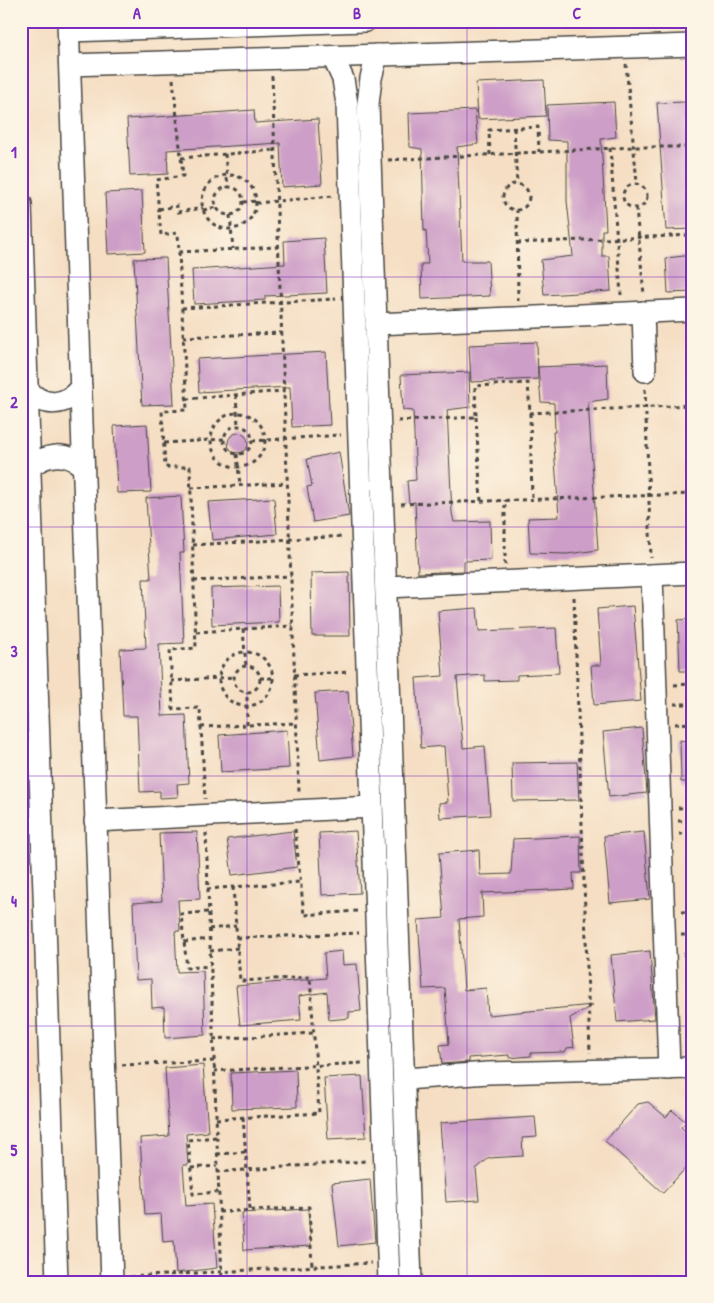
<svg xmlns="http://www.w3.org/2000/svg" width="714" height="1303" font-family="'Patrick Hand',sans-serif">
<rect width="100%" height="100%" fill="#fcf5e5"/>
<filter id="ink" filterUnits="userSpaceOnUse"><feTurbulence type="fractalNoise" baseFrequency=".02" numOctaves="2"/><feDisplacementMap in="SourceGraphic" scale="10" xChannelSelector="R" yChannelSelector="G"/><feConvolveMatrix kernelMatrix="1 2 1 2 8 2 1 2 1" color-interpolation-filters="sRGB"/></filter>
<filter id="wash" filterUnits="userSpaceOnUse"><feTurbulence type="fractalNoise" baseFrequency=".0096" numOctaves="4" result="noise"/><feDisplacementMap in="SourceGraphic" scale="20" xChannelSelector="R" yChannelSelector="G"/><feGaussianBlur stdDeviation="1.12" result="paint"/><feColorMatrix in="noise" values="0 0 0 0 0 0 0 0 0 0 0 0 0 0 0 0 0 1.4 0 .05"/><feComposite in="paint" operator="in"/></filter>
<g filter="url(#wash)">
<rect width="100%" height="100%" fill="#f5dec3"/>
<g id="blocks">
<g fill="#cd9ec7">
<path d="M544,80l2,36 -68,3 -2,-36z"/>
<path d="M614,102l2,35 -15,2 5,91h-4v26h7l2,35 -67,4 -3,-35 32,-4 -6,-55v-60l-19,-1 -1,-35z"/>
<path d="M686,102v3h7v19h-5l1,37h4v68l-27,1 -9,-127z"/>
<path d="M254,110l1,13 63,-4 4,65 -40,3 -2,-44 -113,7 1,24 -38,2 -3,-57z"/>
<path d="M475,110l3,34 -21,3 5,114h26l2,35 -68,3 -1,-35h7l-2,-34 -2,1 -2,-82 -12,-2 -1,-34z"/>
<path d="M142,191l3,61 -37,2 -3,-61z"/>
<path d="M324,238l3,55 -62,3v4l-71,4 -2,-34 93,-6 -1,-23z"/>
<path d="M693,255v37l-25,1 -2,-35z"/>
<path d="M166,258l8,146 -32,1 -8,-146z"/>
<path d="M537,342l1,37 -67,3 -2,-37z"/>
<path d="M326,352l4,73 -38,2 -2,-40 -91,5 -2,-33z"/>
<path d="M607,364l1,35 -20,3 10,148 -31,4 -37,-1 -2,-35 31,-1 -6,-85h2l-1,-29 -13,-1 -3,-35z"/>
<path d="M469,372l1,35 -23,3 5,103 2,9 36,-1 1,39 -27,1v10l-46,2 -3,-71 -6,1 -2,-22 9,-1 -3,-69 -10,-1 -2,-35z"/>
<path d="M147,424l4,68 -34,1 -3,-67z"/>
<circle cx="238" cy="443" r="10"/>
<path d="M339,452l10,64 -36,6 -6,-35 5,-1 -5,-27z"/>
<path d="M181,496l3,57h-4l4,90 -25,1 3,72 24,-1 3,68 -12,1 1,13 -18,1v-7l-20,1 -3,-76h-14l-3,-67 26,-1 -3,-69h8l-5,-81z"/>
<path d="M274,498l3,36 -65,6 -4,-38z"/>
<path d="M349,572l1,64h-38l-1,-63z"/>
<path d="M278,586l1,36 -67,3 -1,-37z"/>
<path d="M633,606l8,95 -47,4 -3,-40h10l-4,-56z"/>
<path d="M477,608l2,23 77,-3 3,45 -42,2v5l-32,1v-6l-28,2 6,71 22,-2 5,69 -50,3 -1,-15 9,-1 -4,-56 -23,2 -5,-70 27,-2 -5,-65z"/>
<path d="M693,619v52h-13l-2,-51z"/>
<path d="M348,691l5,65 -33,4 -5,-67z"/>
<path d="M642,728l5,65 -38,4 -6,-65z"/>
<path d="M287,730l2,38 -68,4 -2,-37z"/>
<path d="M680,740l13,2v40h-12z"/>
<path d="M577,762l2,38 -66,1 -1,-38z"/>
<path d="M293,831l4,36 -65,8 -5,-36z"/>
<path d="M356,831l4,62 -38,2 -3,-62z"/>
<path d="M197,832l3,67 -22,1 2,31h-5l2,41 26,-1 2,64 -40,3 -1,-31 -12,1 -1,-29 -15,1 -3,-77 29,-2 -3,-68z"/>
<path d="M644,832l6,67 -40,4 -6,-67z"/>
<path d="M580,836l1,37h-8l1,16 -92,4 1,24 -24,2 5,71 22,-2 2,27 105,-10 -23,13 4,29 -7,1 -2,4 -34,1v3l-22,2v-3l-40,3v4l-27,2 -2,-19 9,-1 -4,-56 -22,1 -5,-69 26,-2 -5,-65 40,-3 1,25 31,-1 2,-35z"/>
<path d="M342,951l1,14 14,-1 4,47 -12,1v6l-20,2 -2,-28 -28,4 2,24 -61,5 -4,-39 90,-8 -2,-25z"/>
<path d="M650,951l5,68 -38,3 -6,-67z"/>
<path d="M203,1065l5,67 -22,2 2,31h-5l3,41 26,-2 5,64 -41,5 -2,-32 -11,1 -2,-28 -16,1 -5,-77 29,-2 -4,-68z"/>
<path d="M296,1070l1,37 -65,2 -1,-36z"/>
<path d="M362,1076l4,61 -38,2 -4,-61z"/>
<path d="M648,1102l18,15 6,-7 14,12 -5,5 12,11v22l-30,33 -58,-52 33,-37z"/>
<path d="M535,1117l2,20 -15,1 1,18 -34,2 -13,11 3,31 -33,2 -6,-79z"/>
<path d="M370,1179l5,63 -36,4 -7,-63z"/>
<path d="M308,1209l3,37 -67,4 -2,-37z"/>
</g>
</g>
</g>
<g filter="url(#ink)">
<use href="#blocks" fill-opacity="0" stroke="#494642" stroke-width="1"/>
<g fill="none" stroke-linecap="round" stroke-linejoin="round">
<g stroke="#494642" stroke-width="24">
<g id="minor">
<path d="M68,21l44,1261"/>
<path d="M69,31l296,-10"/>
<path d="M377,55l-6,23 -3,26 43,1178"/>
<path d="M333,57l10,22 4,25 42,1178"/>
<path d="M70,65l623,-20"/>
<path d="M21,204l36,1078"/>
<path d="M643,312l2,59"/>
<path d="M376,324l317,-14"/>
<path d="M27,389c16,19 39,18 54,-2"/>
<path d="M29,468c17,-15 38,-17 54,-1"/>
<path d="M652,575l17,494"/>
<path d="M386,587l307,-14"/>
<path d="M95,821l277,-14"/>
<path d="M405,1079l83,-6 205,-5"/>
</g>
</g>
<g stroke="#494642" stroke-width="3" stroke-dasharray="4 4" stroke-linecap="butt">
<path d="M626,64l11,119"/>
<path d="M272,76l27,716"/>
<path d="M173,79l10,97 -27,4 5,55 17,-2 9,177 -25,1 3,56h25l6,181 -26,2 3,59 27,-1 5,91"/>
<path d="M514,128l3,56"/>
<path d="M610,148l11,147"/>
<path d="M225,154l3,34"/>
<path d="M490,155l-1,-25 49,-3 1,25"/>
<path d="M181,158l94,-8"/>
<path d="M388,160l246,-13h59"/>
<circle cx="229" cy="202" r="27"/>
<circle cx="635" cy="196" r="12"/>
<circle cx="516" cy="197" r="13"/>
<circle cx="229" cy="201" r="14"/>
<path d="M243,202l14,-1"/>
<path d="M256,203l77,-7"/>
<path d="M636,208l8,87"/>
<path d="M159,209l18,-3 1,6 25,-4"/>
<path d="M517,209l1,92"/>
<path d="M203,210l14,-3"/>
<path d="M230,215l3,34"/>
<path d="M517,243l176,-8"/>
<path d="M179,252l99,-5"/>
<path d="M182,308l154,-9"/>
<path d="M183,337l98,-4"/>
<path d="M645,389l6,169"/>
<path d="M236,395l2,31"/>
<path d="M186,399l98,-8"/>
<circle cx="238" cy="440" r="27"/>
<path d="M530,413l2,87"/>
<path d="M476,417l5,84"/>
<path d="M398,421l78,-4 -1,-31 53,-3 2,30 163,-8"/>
<circle cx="238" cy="440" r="14"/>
<path d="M252,441l89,-6"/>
<path d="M164,443l61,-4"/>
<path d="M237,454l3,31"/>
<path d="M191,488l96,-5"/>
<path d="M401,504l292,-10"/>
<path d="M193,545l151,-9"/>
<path d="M505,565v-65"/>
<path d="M194,581l97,-5"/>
<path d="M574,597l16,456"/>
<path d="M243,629l3,37"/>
<path d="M196,632l97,-6"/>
<circle cx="246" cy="679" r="27"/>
<circle cx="247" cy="679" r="13"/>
<path d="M294,675l55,-3"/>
<path d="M260,678h14"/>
<path d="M171,681l63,-4"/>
<path d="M674,685l19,-1"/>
<path d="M674,704h19"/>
<path d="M675,724l18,-1"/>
<path d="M247,725v-33"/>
<path d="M201,727l95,-4"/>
<path d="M678,808l15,-1"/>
<path d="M678,821l15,-1"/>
<path d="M295,829l9,86 53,-4"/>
<path d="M206,833l16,449"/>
<path d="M679,834l14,-1"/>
<path d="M207,889l93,-7"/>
<path d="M208,912l-27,2 6,54 23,-2"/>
<path d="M682,912h11"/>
<path d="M209,929l27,-3"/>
<path d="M681,935h12"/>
<path d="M237,938l122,-5"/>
<path d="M184,942l25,-3"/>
<path d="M210,951l28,-3"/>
<path d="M683,955h10"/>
<path d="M213,1039l101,-6"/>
<path d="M122,1065l92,-4"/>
<path d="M214,1071l149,-8"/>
<path d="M243,1117l7,93"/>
<path d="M216,1119l103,-6 -9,-136 -70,4 -7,-94"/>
<path d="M216,1137l-28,3 5,54 25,-2"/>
<path d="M217,1154l29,-2"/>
<path d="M191,1168l26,-2"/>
<path d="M217,1172l149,-11"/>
<path d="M219,1212l90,-5 3,59"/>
<path d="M130,1277l241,-14"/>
</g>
<use href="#minor" stroke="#fff" stroke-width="21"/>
</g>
</g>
<path fill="none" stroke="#7b2cbf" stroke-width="1" stroke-opacity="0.55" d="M247,21v1261M467,21v1261M21,277h672M21,527h672M21,776h672M21,1026h672"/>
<rect width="714" height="1303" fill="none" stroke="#fcf5e5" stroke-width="55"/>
<rect x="28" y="28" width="658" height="1248" fill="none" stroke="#7b2cbf" stroke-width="2"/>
<g font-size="16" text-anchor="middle" font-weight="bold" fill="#7b2cbf">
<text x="137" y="19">A</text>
<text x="357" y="19">B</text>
<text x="577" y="19">C</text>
<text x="14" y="158">1</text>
<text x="14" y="408">2</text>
<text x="14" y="657">3</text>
<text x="14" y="907">4</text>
<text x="14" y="1156">5</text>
</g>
</svg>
